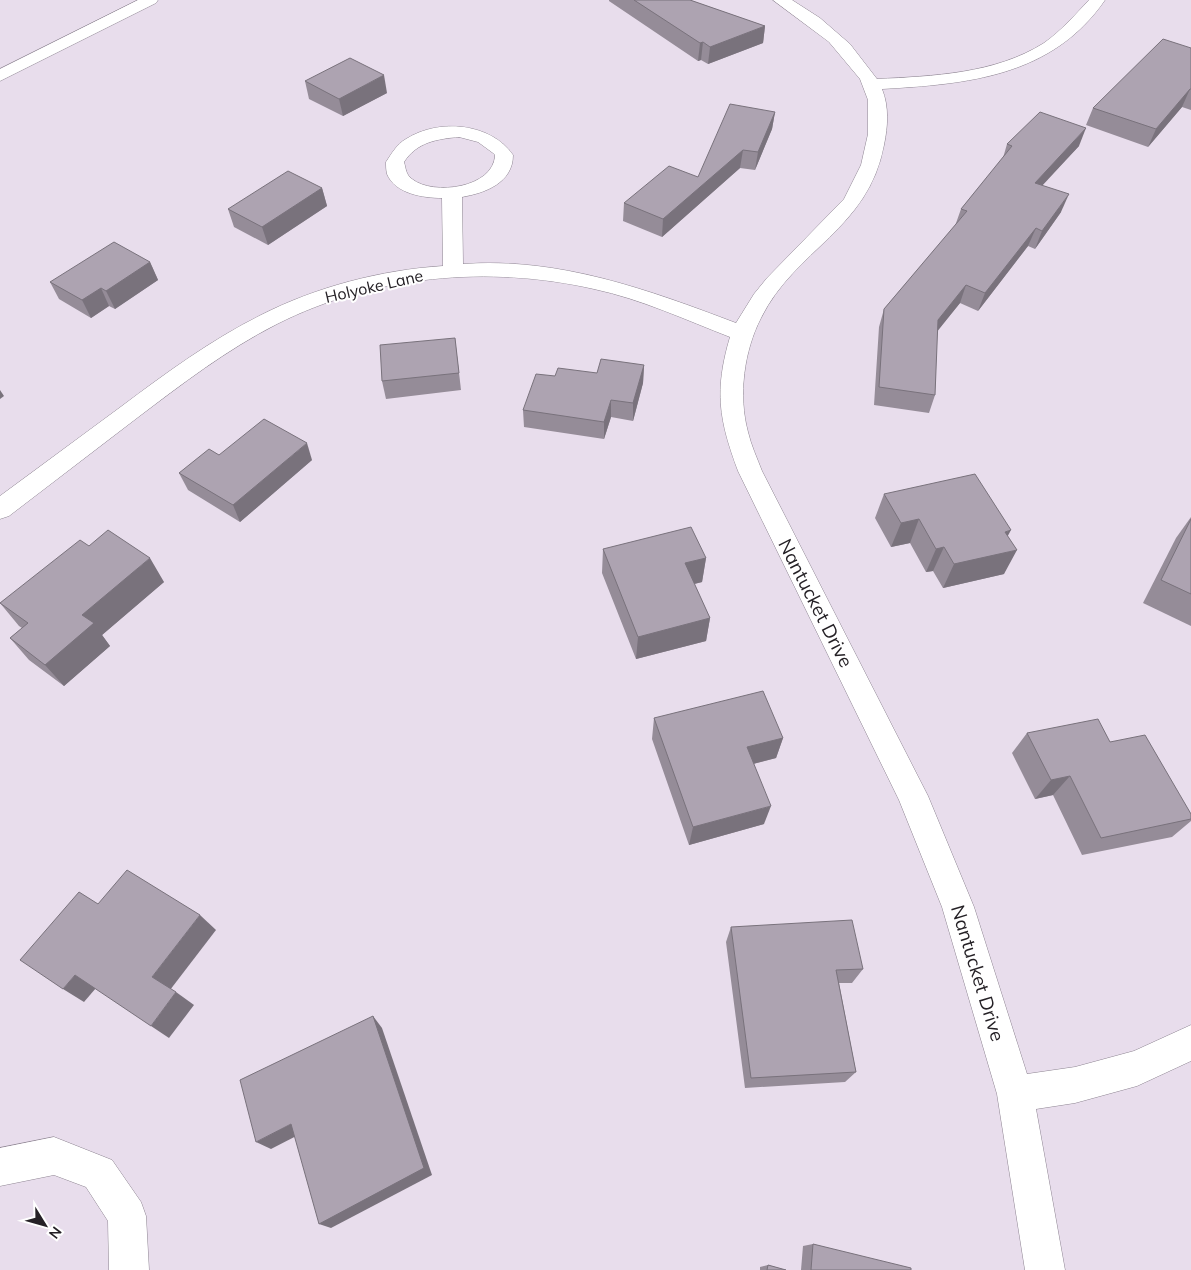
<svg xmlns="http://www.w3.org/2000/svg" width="1191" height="1270" font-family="Mulish,sans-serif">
<rect width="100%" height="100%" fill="#e8ddec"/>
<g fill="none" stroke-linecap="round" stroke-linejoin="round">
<g stroke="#8d8491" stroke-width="1">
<g id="minor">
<path d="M138,0h20l-2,3 -156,78v-12z"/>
<path d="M773,0h19l28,18 30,26 27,35c56,-3 118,-5 167,-36 17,-12 31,-28 45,-43h16c-53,77 -138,84 -223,89 7,17 6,37 2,56 -16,85 -89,104 -123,173 -17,33 -23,77 -13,114 3,13 9,26 14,39l166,325 46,111 53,167 48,-7 59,-16 57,-26v36l-54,25 -62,17 -39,6 29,161h-40l-28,-176 -55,-187 -43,-107 -161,-329c-19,-51 -24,-80 -8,-134 -44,-17 -89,-38 -136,-48 -105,-24 -220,-14 -317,35 -51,26 -95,60 -140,94 -43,33 -85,65 -128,98l-9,3v-23c41,-30 81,-60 122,-90 44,-33 89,-66 139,-91 55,-28 120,-45 182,-49l-1,-68c-18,0 -47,-4 -55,-24 -1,-4 -1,-8 -1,-12 6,-9 11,-18 20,-23 33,-21 85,-16 107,16 0,28 -28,38 -51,42l1,67c96,-7 186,26 273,59l18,-29 13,-16 77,-79 17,-34 7,-31v-34l-8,-21 -31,-37zM459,137l19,5 15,11 2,2c-1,33 -62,41 -83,24 -6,-4 -6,-10 -8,-17 13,-20 33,-23 55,-25z"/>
<path d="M54,1137l58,23 29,42 5,14 3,54h-40l-1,-49 -22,-34 -32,-12 -54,11v-38z"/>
</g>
</g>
<use href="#minor" fill="#fff" fill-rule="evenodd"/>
</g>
<g fill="#958c98">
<path d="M609,0h81l75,26 -2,17 -55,21 -7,-4 -3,1 -89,-60z"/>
<path d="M1191,48v62l-9,-3 -34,40 -62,-22 7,-17z"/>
<path d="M305,81l82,12 -44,23 -34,-17z"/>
<path d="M775,112l-3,17 -17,41 -15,-2 -78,69 -39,-16 1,-18 74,-26z"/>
<path d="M1007,144l72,2 -37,39 19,27 -26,37 -7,-3 -50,65 -18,-8 -23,28 -2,64 -6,18 -55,-8 5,-78 5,-18 71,-83 6,-17 42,-51z"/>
<path d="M322,188l5,18 -59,39 -34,-18 -6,-18z"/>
<path d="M150,262l8,18 -43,29 -6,-3 -18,12 -32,-19 -9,-17z"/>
<path d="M455,338l6,52 -75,9 -4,-18z"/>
<path d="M644,365l-1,18 -10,38 -22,-4 -7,22 -80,-12 -1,-17 32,-34 42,-3z"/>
<path d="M219,455l93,5 -72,62 -52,-32 -9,-17z"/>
<path d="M884,494l124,42 -4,38 -61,14 -10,-17 -7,1 -16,-29 -19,4 -16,-29z"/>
<path d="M1191,517v109l-48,-23 33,-65z"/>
<path d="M89,546l75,36 -62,53 8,11 -46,40 -35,-26 -19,-22 12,-10 -3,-2 -19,-23z"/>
<path d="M603,549l103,9 -4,24 -8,2 16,34 -4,23 -70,18 -34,-86z"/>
<path d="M654,718l129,20 -7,20 -23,6 11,60 -75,21 -37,-106z"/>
<path d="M1027,733l83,9 81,72v7l-19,16 -90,18 -29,-60 -18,4 -23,-46z"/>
<path d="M731,927l132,42 -11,14h-13l17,89 -11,10 -100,6 -19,-146z"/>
<path d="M813,1244l98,26h-110l2,-24z"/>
<path d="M768,1265l18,5h-26v-3z"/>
</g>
<g fill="#79727c">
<path d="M765,26l-2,17 -55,21 2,-17z"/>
<path d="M703,42l-2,18 -3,1 2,-18z"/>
<path d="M384,75l3,18 -44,23 -4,-17z"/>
<path d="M1190,89l-8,18 -34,40 8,-18z"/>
<path d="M775,112l-3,17 -17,41 3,-18z"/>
<path d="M1086,128l-7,18 -51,55 7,-18z"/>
<path d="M743,150l-3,18 -78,69 1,-18z"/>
<path d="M322,188l5,18 -59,39 -6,-18z"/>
<path d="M1069,194l-8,18 -26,37 7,-18z"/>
<path d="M1036,228l-8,18 -50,65 7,-18z"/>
<path d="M150,262l8,18 -43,29 -9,-18z"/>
<path d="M966,285l-6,18 -28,35 6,-18z"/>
<path d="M101,288l8,18 -18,12 -9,-18z"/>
<path d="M644,365l-1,18 -10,38v-18z"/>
<path d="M0,390l4,6 -4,3z"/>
<path d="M611,400v17l-7,22v-17z"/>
<path d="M307,443l5,17 -72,62 -7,-17z"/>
<path d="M919,519l-9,24 -19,4 10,-24z"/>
<path d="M1011,530l-13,24 19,-4 -13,24 -61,14 11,-24 51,-32z"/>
<path d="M944,547l-11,24 -7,1 10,-23z"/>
<path d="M150,558l14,24 -62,53 8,11 -46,40 -19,-21 37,-50z"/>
<path d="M706,558l-4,24 -20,5 3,-24z"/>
<path d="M710,618l-4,23 -70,18 2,-22z"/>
<path d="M783,738l-7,20 -35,9 6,-20z"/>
<path d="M1070,776l-17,19 -18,4 16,-19z"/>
<path d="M771,806l-7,18 -75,21 4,-18z"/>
<path d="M200,915l16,15 -46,60 -18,-13z"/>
<path d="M75,975l21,13 -12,14 -21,-13z"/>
<path d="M176,992l18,13 -25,33 -18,-12z"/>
<path d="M373,1016l9,12 50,147 -101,53 -12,-4z"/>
<path d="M291,1124l13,8 -33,17 -15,-7z"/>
</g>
<g fill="#ada3b1" stroke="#79727c">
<path d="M634,0h56l75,26 -55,21 -7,-5 -3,1z"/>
<path d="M1163,39l28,9v41h-1l-34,40 -63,-21z"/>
<path d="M350,58l34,17 -45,24 -34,-18z"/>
<path d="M730,104l45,8 -17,40 -15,-2 -80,69 -39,-16 45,-37 29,11z"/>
<path d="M1040,112l46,16 -51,55 34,11 -27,37 -6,-3 -51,65 -19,-8 -28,35 -3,75 -56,-8 5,-78 83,-98 -6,-2 51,-63 -5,-2z"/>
<path d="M288,171l34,17 -60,39 -34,-18z"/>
<path d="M114,242l36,20 -44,29 -5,-3 -19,12 -32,-18z"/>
<path d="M455,338l4,35 -77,8 -2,-36z"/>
<path d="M601,359l43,6 -11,38 -22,-3 -7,22 -81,-12 13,-36 19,2 3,-8 39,5z"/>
<path d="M264,419l43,24 -74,62 -54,-32 30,-24 10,6z"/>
<path d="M975,474l36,56 -6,2 12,18 -63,14 -10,-17 -8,2 -17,-30 -18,4 -17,-29z"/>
<path d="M1191,519v75l-30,-14z"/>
<path d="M691,527l15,31 -21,5 25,55 -72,19 -35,-88z"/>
<path d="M108,530l42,28 -68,57 12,8 -49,42 -35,-27 18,-15 -28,-20 80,-63 9,6z"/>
<path d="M763,691l20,47 -36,9 24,59 -78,21 -39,-109z"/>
<path d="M1098,719l12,23 35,-7 46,79v5l-90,19 -31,-62 -19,4 -24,-47z"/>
<path d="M127,870l73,45 -48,62 24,15 -25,34 -76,-51 -12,14 -43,-29 59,-68 19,12z"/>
<path d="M852,920l11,49 -27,1 20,102 -105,6 -20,-151z"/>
<path d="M373,1016l51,152 -105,56 -28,-100 -35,18 -16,-62z"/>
<path d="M813,1244l98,24v2h-100z"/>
<path d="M768,1265l18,5h-19z"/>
</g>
<g text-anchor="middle" stroke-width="4" stroke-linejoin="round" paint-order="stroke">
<g font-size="16" fill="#252126" stroke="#fff">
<text transform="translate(374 286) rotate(-13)" y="6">Holyoke Lane</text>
</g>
<g font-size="19" fill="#252126" stroke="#fff">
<text transform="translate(816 603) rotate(63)" y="7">Nantucket Drive</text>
<text transform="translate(978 973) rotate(73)" y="7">Nantucket Drive</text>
</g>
</g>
<g transform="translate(45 1225) rotate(127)" stroke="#ffffff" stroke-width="4" paint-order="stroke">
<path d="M0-4L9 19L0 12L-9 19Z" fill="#252126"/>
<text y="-8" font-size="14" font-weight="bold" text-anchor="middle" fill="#252126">N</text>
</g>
</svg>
